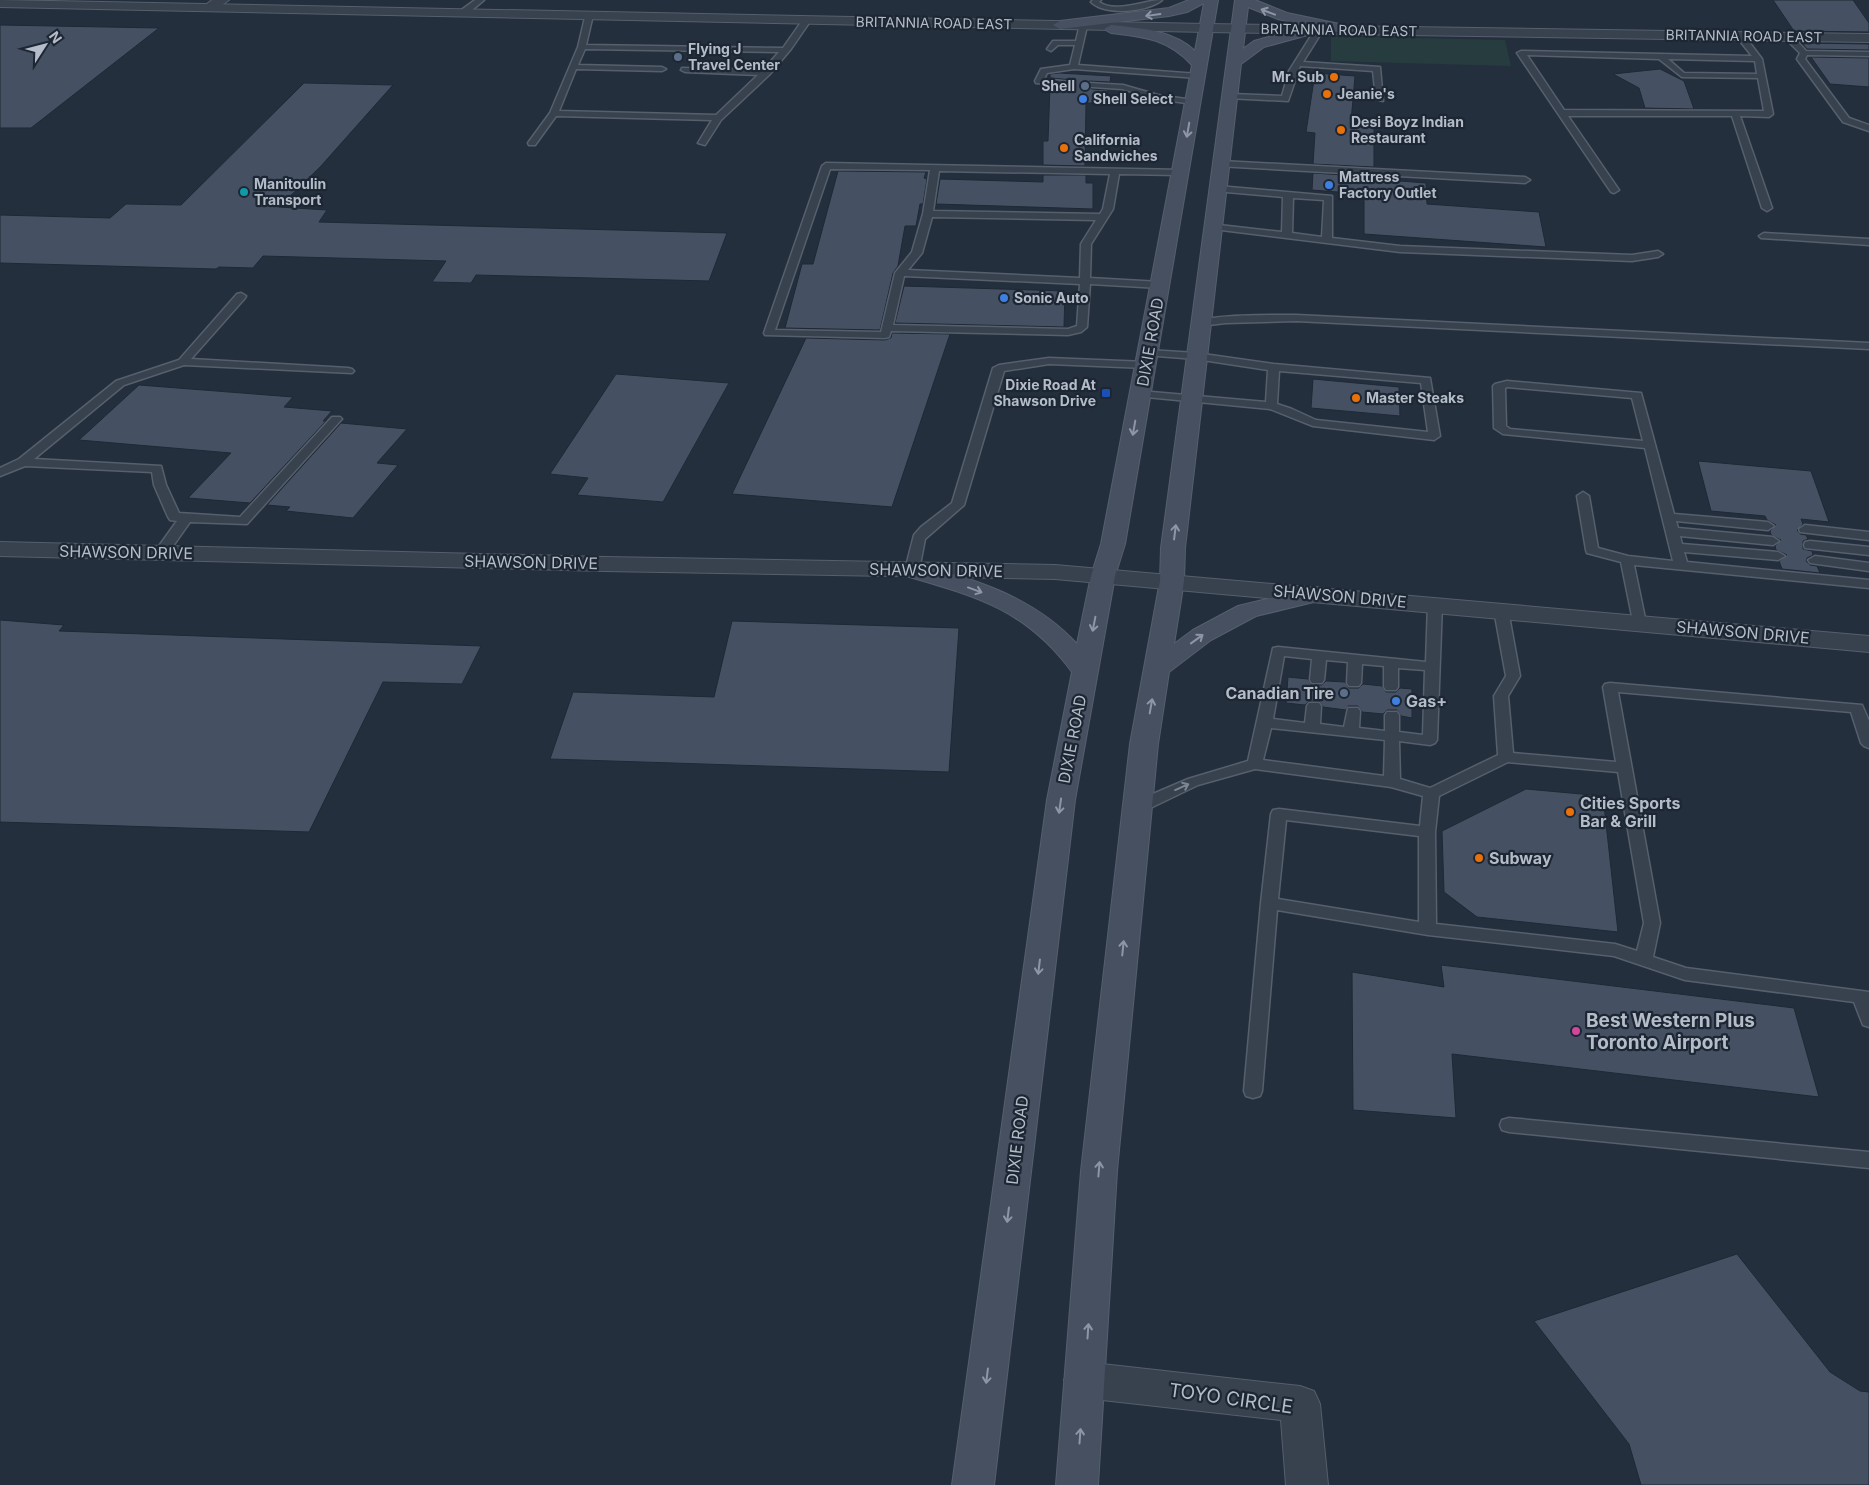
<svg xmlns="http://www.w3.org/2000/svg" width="1869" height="1485" font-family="Inter,sans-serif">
<rect width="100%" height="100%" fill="#242f3e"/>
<path fill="#263c3f" d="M1331,36l174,4 6,26 -180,-5z"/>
<g fill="#455162" stroke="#1f2835">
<path d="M1773,0h80l16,23v9l-75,-1z"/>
<path d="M0,25l159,3 -128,100h-31z"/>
<path d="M1802,43l67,1v6l-62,-1z"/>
<path d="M1811,57l58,1v29l-39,-3z"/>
<path d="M1660,69l24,12 10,28 -49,-1 -6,-20 -26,-14z"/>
<path d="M1059,73l52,3 -1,6 -21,-1 -3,3 6,5 16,1 -3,13h-19l-1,63 -42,-1v-24h5l2,-55 24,2 2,-2 -2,-6 -24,-2v-4z"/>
<path d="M1315,73l40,3 -4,46h8v4l15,1v40l-61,-3 2,-31 -9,-1z"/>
<path d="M304,83l89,2 -72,81 -42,41 48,3 -8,12 408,11 -18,48 -233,-6 -5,8 -39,-1 14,-21 -183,-5 -10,12 -34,-1 -3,2 -216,-6v-48l110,3 16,-14 55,1z"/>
<path d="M838,171l88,1 -2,6 3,1 -4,25h-3l-4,22h-11l-7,40 -5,7 -13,57 -95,-2 17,-64h11z"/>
<path d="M1313,173l61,4v2l52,4 1,21 112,8 7,35 -182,-13v-40l-52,-4z"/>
<path d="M1043,175h43v8h7v26l-157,-5 4,-25 103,3z"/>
<path d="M904,286l161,5 -1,36 -169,-4z"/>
<path d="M892,333l58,1 -58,173 -160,-13 74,-156 79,2 6,-2z"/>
<path d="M616,374l113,9 -66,119 -86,-7 11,-17 -38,-4z"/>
<path d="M1313,379l86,8 1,29 -89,-8z"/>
<path d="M139,385l154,12 -9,10 48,4 -9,10h3l-76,82 -62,-5 43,-45 -152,-13z"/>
<path d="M341,423l66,6 -30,34 21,2 -45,53 -67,-7 4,-4 -23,-2z"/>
<path d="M1698,461l113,10 18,51 -28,-3 2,5 -6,6 3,4 6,1 2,4 -5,2v8l9,2 1,4 -6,3 -1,3 4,4 7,1 3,7 -38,-4 -3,-8 8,-6 -11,-5 -1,-4 6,-6 -10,-5 -1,-4 6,-6 -9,-5 -2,-4 -54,-5z"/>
<path d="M0,620l64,5 -5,6 422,15 -19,38 -79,-2 -74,150 -309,-10z"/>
<path d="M732,621l227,7 -10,144 -399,-13 23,-67 141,5z"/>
<path d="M1288,677l20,2 4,6h10l4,-4 19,1 4,6h10l4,-4 19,2 4,6h10l4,-4 12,1v29l-11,-2 -4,-6h-10l-4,4 -21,-2 -4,-6h-10l-2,4 -23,-3 -4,-6h-10l-4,4 -19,-2z"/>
<path d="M1526,789l77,7 15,136 -141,-15 -33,-25 -2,-61z"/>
<path d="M1441,965l353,43 25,89 -367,-43 4,64 -103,-8 -1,-138 92,15z"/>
<path d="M1737,1254l93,118 30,19 9,1v93h-228l-12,-41 -95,-123z"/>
</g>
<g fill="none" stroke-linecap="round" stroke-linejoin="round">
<g stroke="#565f6c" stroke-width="3">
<g id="service">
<path d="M475,0h9l-18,15h-6v-4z"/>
<path d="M1093,0h8l-2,2c17,12 45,-2 63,-2 -14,12 -57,16 -71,2z"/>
<path d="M586,13l7,2 -7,30 197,3 21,-30 7,2 -20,29 -22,26 -48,45 -16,25 -7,-2 14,-23 -156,-4 -21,29h-6l-1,-2 22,-30 28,-66zM585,49l194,3 -16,18 -81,-2 -1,2 4,2 73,3 -42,40 -157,-4 17,-42 86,2 4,-2 -4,-2 -84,-2z"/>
<path d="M1080,24l7,2 -9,39 120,9 4,2 -4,2 -124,-9 -27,4 -3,6 27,3h3v4l-38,-3 -1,-2 6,-12 29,-4 5,-20h-17l-7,6 -4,-2 6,-8h23z"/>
<path d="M1316,28l7,2 -20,32 77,5 3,34 -7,-2 -3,-28 -73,-5 -12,35 -61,-3 -1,-2 4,-2 52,2 7,-25z"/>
<path d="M1737,34h6l19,25 11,55 -4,3 -29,-1 32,92 -5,3 -5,-3 -30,-92h-164l51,74 -5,3 -3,-1 -94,-139 4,-2 231,5 -16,-20zM1527,55l132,4 23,18 76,1 6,33 -200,-1zM1668,59l87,2 2,13 -73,-1z"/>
<path d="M1786,35h6l14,16 63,1v4l-62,-1 -2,4 44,59 20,7v6l-26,-9 -46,-63 3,-6 -14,-14z"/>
<path d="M1089,83l34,2 35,10 35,5 4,2 -4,2 -36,-5 -35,-10 -30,-2 -4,-2z"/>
<path d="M1221,161l304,16 5,3 -5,3 -307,-17v-4z"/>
<path d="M826,163l357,7 2,2 -5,3 -61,-1 -6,35 -22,35 -1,34 70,4 5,3 -5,3 -70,-4 -3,43 -6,5 -13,3 -177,-4 -2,6 -4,1 -120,-3 -1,-2 58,-167zM830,169l100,1 -7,44 -11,38 -17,21 -14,59 -106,-2zM939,171l171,3 -7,35 -3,5 -167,-3zM932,217l164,3 -15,24 -1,34 -172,-8 14,-17zM904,276l176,8 -3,42 -9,3 -175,-4z"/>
<path d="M1218,186l114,10v42l68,8 232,9 26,-4 5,3 -5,3 -26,4 -232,-9 -187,-23 -5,-3 2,-2 72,8 1,-35 -68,-6v-4zM1293,198l31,2 -2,37 -30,-4z"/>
<path d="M1764,233l105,6v6l-108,-7 -2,-2z"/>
<path d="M241,293l5,3 -1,2 -54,61 157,9 4,1 2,2 -2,2 -168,-8 -60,20 -90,74 127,7 5,19 13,28 61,4 92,-100h8l2,2 -2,2 -93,103 -57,-2 -24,34 -5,1 -7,-4 23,-32 -7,-1 -2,-3 -14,-32 -2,-13 -127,-6 -25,10v-8l19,-9 97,-78 63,-21 58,-66z"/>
<path d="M1296,315l573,28v6l-573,-28 -70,2 -26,3 -5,-3c9,-9 84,-8 101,-8z"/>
<path d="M1148,350l48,3 78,11 156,14 10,58 -6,4 -121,-14 -43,-17 -134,-13 -2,-2 6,-3 126,11 2,-32 -72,-11 -52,-4 -1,-2zM1279,371l142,12 7,49 -112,-12 -24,-11 -15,-5z"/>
<path d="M1049,358l97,4 6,3 -6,3 -97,-4 -45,7 -40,134 -39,34 -6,31 -2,3h-10l-2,-3 9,-35 7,-8 31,-24 41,-135 6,-3z"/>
<path d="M1507,381l134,12 33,121 94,8 6,4 -6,4 -92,-9 2,7 95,9 6,4 -6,4 -93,-9 2,8 96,8 7,4 -7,4 -94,-8 3,10 182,18v8l-235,-23 12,58 -2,3h-10l-13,-64 -34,-9 -1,-3 -9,-54 6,-4 6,4 9,52 30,8 45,5 -28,-113 -142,-14 -9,-6 -1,-42 2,-2zM1507,387l125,11 11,43 -133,-12 -4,-3 -1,-38z"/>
<path d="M1805,525l64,7v8l-69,-8 -1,-3z"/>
<path d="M1810,541l59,6v8l-64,-7 -1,-3 1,-3z"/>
<path d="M1815,556l54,7v8l-59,-8 -2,-3z"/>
<path d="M1435,600l7,4 -5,136 -2,3 -5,2 -31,-4 1,38 30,9 68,-33 -4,-59 12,-20 -12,-66 7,-4 7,4 12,66 -12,20 5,57 103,9 -13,-75 2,-3 5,-1 252,22 7,16v27l-5,-2 -3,-3 -10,-31 -233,-20 42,231 -7,34 33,11 183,24v35l-6,-2 -9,-23 -169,-22 -71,-24 -186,-21 -151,-25 -15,181 -2,5 -7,2 -7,-2 -2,-5 17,-188 10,-89 2,-4 6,-1 141,17 3,-30 -32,-9 -136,-18 -57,16 -54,26h-12l-2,-4 2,-4 56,-24 60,-18 25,-113 5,-1 148,15 2,-58zM1284,656l28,3 -2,21 2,3h10l2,-3 2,-20 22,2 -1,21 2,3h10l2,-3 1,-19 22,2v21l2,3h10l2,-3v-19l27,2 -2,65 -24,-3v-17l-2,-3h-10l-2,3v16l-26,-3 1,-17 -2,-3h-10l-4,19 -24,-3 1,-18 -2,-3h-10l-2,3 -2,17 -32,-4zM1271,728l114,12 -1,36 -121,-16zM1508,762l110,10 26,151 -7,28 -22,-7 -179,-20 -1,-92 4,-36zM1286,820l133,16v86l-141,-23z"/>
<path d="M1509,1118l360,34v16l-360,-36 -7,-2 -2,-5 2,-5z"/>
</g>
</g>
<g stroke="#565f6c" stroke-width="2">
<g id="minor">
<path d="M212,0h17l-14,10h-10l-2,-3z"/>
<path d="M0,542l604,15 451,8 814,71v16l-814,-73 -451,-8 -604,-15z"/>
<path d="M1084,1362l216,24 14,5 6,13 8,81h-42l-5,-65 -197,-22 -14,-6 -6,-12 6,-12z"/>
</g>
</g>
<g stroke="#565f6c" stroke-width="2">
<path id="tertiary" d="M0,0l1207,24 662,10v8l-662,-10 -1207,-25z"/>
</g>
<g stroke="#565f6c" stroke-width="2">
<g id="secondary">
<path d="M1189,0h29l-93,544 -10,32 -40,224 -81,685h-42l95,-685 25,-128c-46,-63 -97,-76 -169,-97l-3,-5 3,-5 9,-2c61,15 122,34 165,81l14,-68 10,-32 91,-479c-24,-26 -47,-28 -81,-32l-7,-4 7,-4c28,3 62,5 84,26l9,-48 -17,9 -18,4 -109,13 -7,-4 7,-4 109,-13z"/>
<path d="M1235,0h20l32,13 62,13 7,4 -7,4 -34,-6 2,2 -2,3 -51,14 -23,17 -56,484 -1,33 -10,63 19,-14 45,-24 79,-19 9,2 3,5 -3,5 -70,17 -45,24 -42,32 -11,72 -41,427 -19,314h-42l25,-314 49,-427 30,-163 1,-33zM1248,7l30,12 30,7 -54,15 -11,8z"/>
</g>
</g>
<use href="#service" fill="#38414e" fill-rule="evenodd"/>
<use href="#minor" fill="#38414e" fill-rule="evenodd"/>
<use href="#tertiary" fill="#38414e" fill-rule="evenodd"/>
<use href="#secondary" fill="#465061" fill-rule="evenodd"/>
</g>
<defs><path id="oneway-shaft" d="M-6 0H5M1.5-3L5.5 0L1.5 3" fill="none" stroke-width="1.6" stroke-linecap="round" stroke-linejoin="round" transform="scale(1.25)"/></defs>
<g stroke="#8e96a5">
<use href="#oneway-shaft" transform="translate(1268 12) rotate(-159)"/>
<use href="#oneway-shaft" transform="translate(1153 15) rotate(172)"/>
<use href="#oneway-shaft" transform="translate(1188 130) rotate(100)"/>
<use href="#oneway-shaft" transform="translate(1134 428) rotate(100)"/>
<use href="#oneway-shaft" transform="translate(1175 532) rotate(-83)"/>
<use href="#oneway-shaft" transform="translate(975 590) rotate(20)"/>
<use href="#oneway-shaft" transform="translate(1094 624) rotate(101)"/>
<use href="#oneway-shaft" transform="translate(1197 639) rotate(-36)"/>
<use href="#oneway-shaft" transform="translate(1151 706) rotate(-80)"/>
<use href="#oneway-shaft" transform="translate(1060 806) rotate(98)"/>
<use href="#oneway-shaft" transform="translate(1123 948) rotate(-84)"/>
<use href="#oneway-shaft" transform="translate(1039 967) rotate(97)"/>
<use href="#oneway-shaft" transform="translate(1099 1169) rotate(-85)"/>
<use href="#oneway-shaft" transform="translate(1008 1215) rotate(97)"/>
<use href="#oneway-shaft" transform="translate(1088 1331) rotate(-86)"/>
<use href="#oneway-shaft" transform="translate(987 1376) rotate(97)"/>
<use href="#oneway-shaft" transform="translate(1080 1436) rotate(-86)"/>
</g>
<use stroke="#7c8592" href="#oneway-shaft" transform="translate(1182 787) rotate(-24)"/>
<g fill="#5c6f8a" stroke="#1d2633" stroke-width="2">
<circle cx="678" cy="57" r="5"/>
<circle cx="1085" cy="86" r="5"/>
<circle cx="1344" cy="693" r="5"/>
</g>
<g fill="#e8710a" stroke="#1d2633" stroke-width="2">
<circle cx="1334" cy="77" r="5"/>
<circle cx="1327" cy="94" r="5"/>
<circle cx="1341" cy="130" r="5"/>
<circle cx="1064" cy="148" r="5"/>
<circle cx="1356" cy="398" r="5"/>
<circle cx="1570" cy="812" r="5"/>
<circle cx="1479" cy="858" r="5"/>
</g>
<g fill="#3f7fe0" stroke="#1d2633" stroke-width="2">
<circle cx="1083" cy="99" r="5"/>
<circle cx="1329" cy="185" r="5"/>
<circle cx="1004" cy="298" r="5"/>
<circle cx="1396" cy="701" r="5"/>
</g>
<circle fill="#0f9aa8" stroke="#1d2633" stroke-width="2" cx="244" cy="192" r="5"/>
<rect fill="#1a4fb4" stroke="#1d2633" stroke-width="2" x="1101" y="388" width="10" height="10" rx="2.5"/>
<circle fill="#d1479c" stroke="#1d2633" stroke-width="2" cx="1576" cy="1031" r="5"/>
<g text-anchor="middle" stroke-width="4.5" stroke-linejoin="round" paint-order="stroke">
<g font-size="14" fill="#b4bcc9" stroke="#1d2633">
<text transform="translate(934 23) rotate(1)" y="5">BRITANNIA ROAD EAST</text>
<text transform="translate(1339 30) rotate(1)" y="5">BRITANNIA ROAD EAST</text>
<text transform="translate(1744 36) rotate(1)" y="5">BRITANNIA ROAD EAST</text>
</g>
<g font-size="14" font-weight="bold" fill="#b4bcc9" stroke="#1d2633" text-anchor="start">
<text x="688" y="54">Flying J<tspan x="688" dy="16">Travel Center</tspan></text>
<text x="1324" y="82" text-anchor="end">Mr. Sub</text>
<text x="1075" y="91" text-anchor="end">Shell</text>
<text x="1337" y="99">Jeanie's</text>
<text x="1093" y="104">Shell Select</text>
<text x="1351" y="127">Desi Boyz Indian<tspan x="1351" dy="16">Restaurant</tspan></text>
<text x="1074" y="145">California<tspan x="1074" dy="16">Sandwiches</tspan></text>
<text x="1339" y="182">Mattress<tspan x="1339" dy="16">Factory Outlet</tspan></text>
<text x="254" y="189">Manitoulin<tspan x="254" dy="16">Transport</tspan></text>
<text x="1014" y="303">Sonic Auto</text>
<text x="1096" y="390" text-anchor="end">Dixie Road At<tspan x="1096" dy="16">Shawson Drive</tspan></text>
<text x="1366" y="403">Master Steaks</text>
</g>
<g font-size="16" fill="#b4bcc9" stroke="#1d2633">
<text transform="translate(1150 342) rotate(-80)" y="6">DIXIE ROAD</text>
<text transform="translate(126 552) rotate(1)" y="6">SHAWSON DRIVE</text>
<text transform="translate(531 562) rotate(1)" y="6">SHAWSON DRIVE</text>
<text transform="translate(936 570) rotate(1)" y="6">SHAWSON DRIVE</text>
<text transform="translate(1340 596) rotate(5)" y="6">SHAWSON DRIVE</text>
<text transform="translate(1743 632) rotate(5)" y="6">SHAWSON DRIVE</text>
<text transform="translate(1072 739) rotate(-79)" y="6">DIXIE ROAD</text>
<text transform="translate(1017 1140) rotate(-83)" y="6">DIXIE ROAD</text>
</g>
<g font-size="16" font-weight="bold" fill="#b4bcc9" stroke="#1d2633" text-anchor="start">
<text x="1334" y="699" text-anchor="end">Canadian Tire</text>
<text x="1406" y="707">Gas+</text>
<text x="1580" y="809">Cities Sports<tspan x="1580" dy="18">Bar &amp; Grill</tspan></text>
<text x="1489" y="864">Subway</text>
</g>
<g font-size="19" font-weight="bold" fill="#b4bcc9" stroke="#1d2633" text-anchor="start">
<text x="1586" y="1027">Best Western Plus<tspan x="1586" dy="22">Toronto Airport</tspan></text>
</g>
<g font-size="19" fill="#b4bcc9" stroke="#1d2633">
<text transform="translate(1231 1398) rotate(8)" y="7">TOYO CIRCLE</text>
</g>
</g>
<g transform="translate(45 45) rotate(54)" stroke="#1d2633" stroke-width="4" paint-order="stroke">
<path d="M0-4L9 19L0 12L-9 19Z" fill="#b4bcc9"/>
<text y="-8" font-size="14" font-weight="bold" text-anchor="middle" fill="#b4bcc9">N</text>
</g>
</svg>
